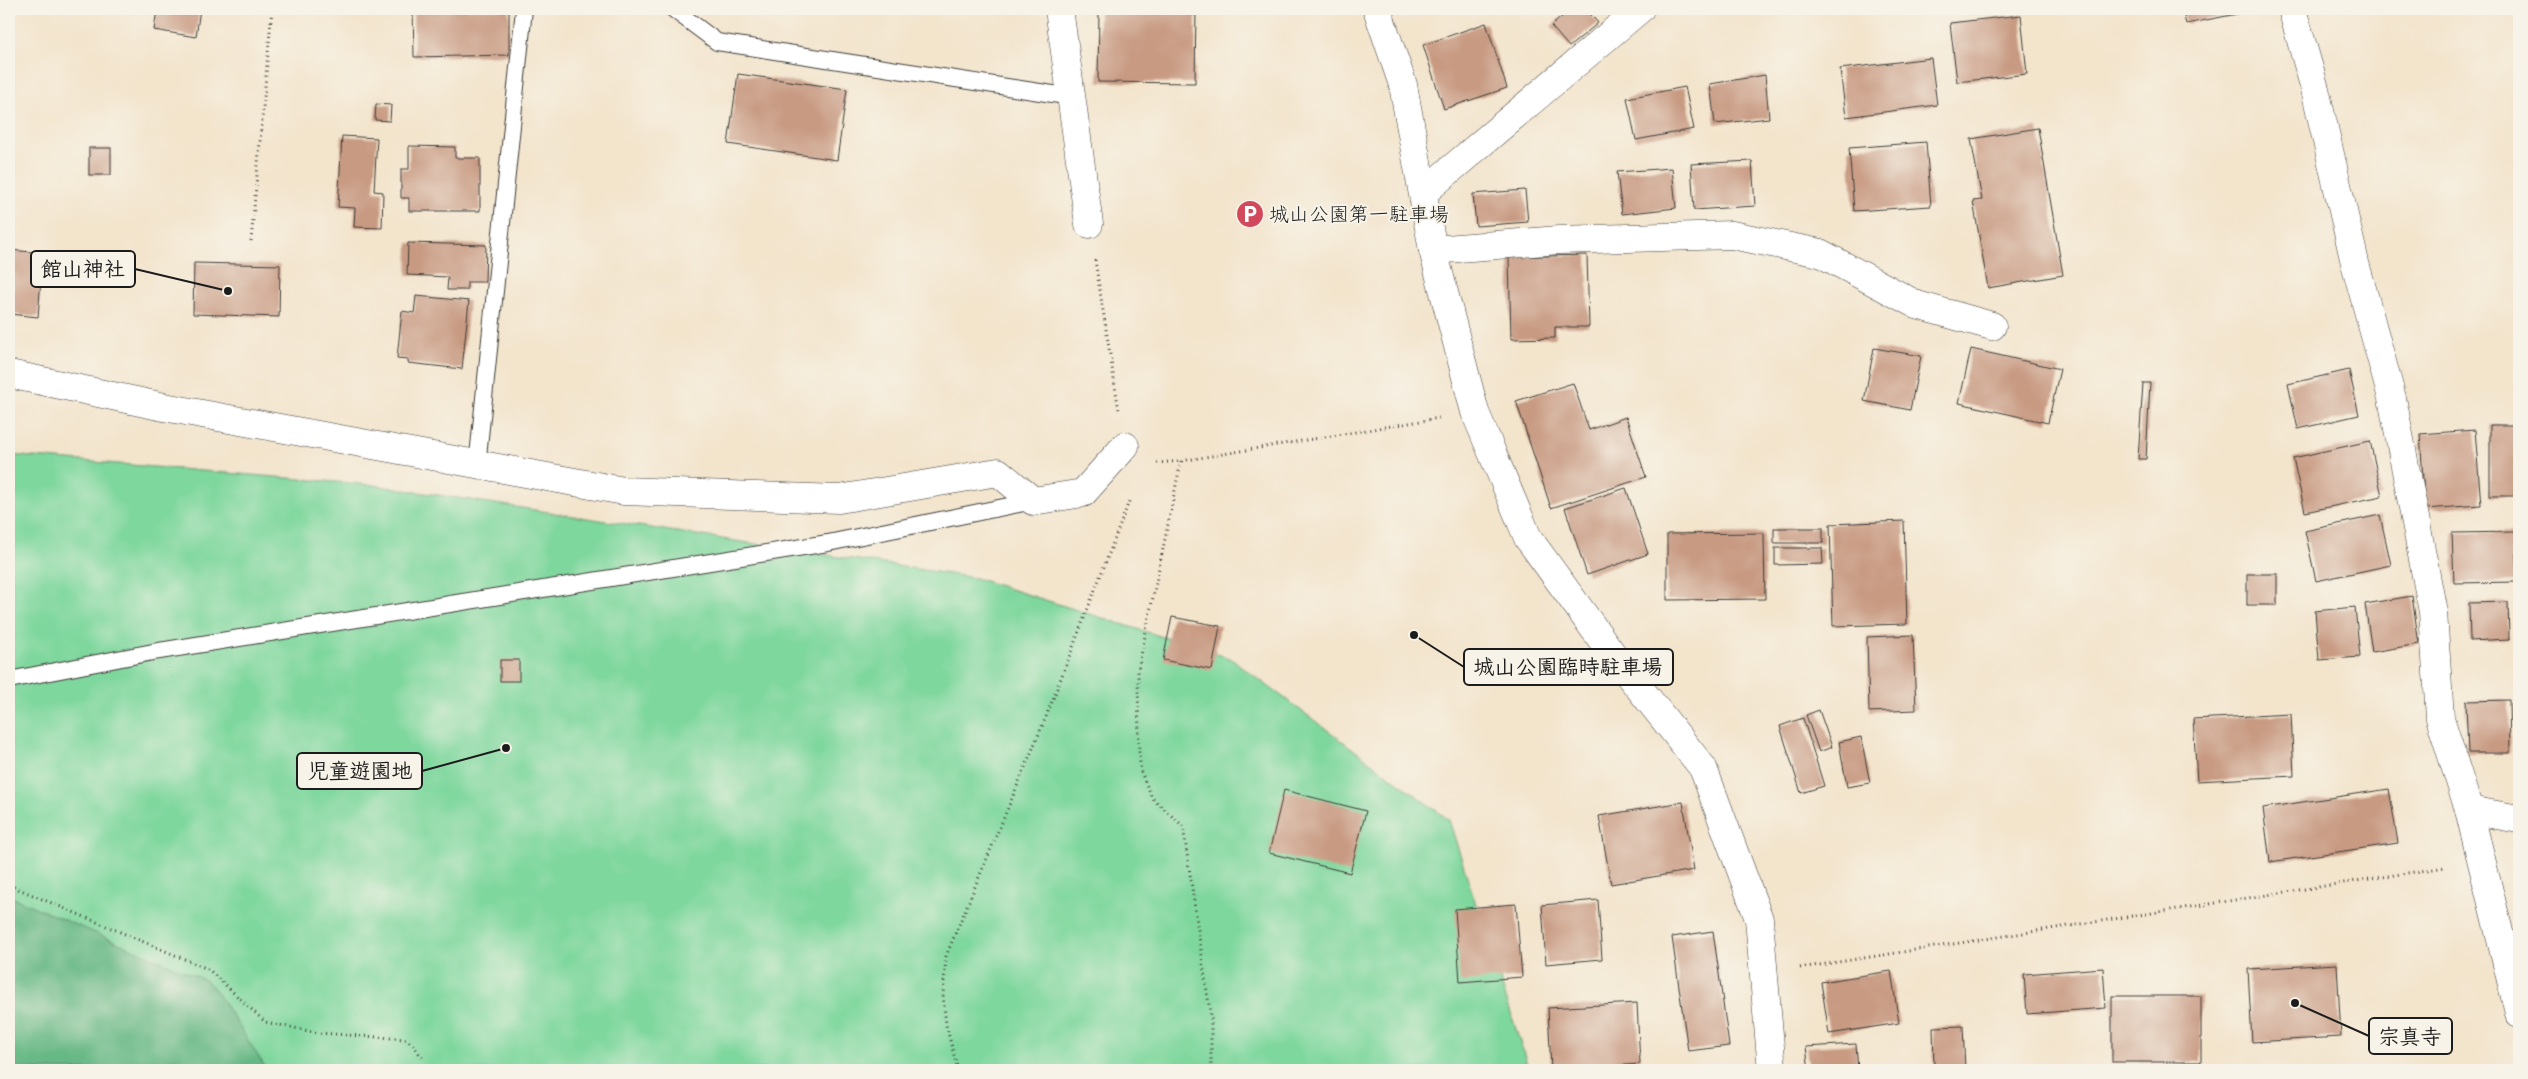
<svg xmlns="http://www.w3.org/2000/svg" width="2528" height="1079" font-family="'Indie Flower','Klee One',sans-serif">
<rect width="100%" height="100%" fill="#f7f3e8"/>
<filter id="ink" filterUnits="userSpaceOnUse"><feTurbulence type="fractalNoise" baseFrequency=".02" numOctaves="2"/><feDisplacementMap in="SourceGraphic" scale="10" xChannelSelector="R" yChannelSelector="G"/><feConvolveMatrix kernelMatrix="1 2 1 2 8 2 1 2 1" color-interpolation-filters="sRGB"/></filter>
<filter id="wash" filterUnits="userSpaceOnUse"><feTurbulence type="fractalNoise" baseFrequency=".0096" numOctaves="4" result="noise"/><feDisplacementMap in="SourceGraphic" scale="20" xChannelSelector="R" yChannelSelector="G"/><feGaussianBlur stdDeviation="1.12" result="paint"/><feColorMatrix in="noise" values="0 0 0 0 0 0 0 0 0 0 0 0 0 0 0 0 0 1.4 0 .05"/><feComposite in="paint" operator="in"/></filter>
<g filter="url(#wash)">
<rect width="100%" height="100%" fill="#f3e4cc"/>
<path fill="#7ed79d" stroke="#4d7a5c" d="M9,455l364,30 602,93 255,80 219,162 80,250h-1520z"/>
<path fill="#66b884" stroke="#416a50" d="M9,896l196,84 10,9 52,81h-258z"/>
<g id="blocks">
<g fill="#c89a82">
<path d="M157,9h43l-4,28 -42,-7z"/>
<path d="M413,9h96v46l-95,2z"/>
<path d="M1099,9h97l-1,74 -97,-1z"/>
<path d="M1571,9h15l12,14 -29,24 -18,-21z"/>
<path d="M2182,9h75v1l-71,14z"/>
<path d="M2021,15l6,59 -70,8 -7,-59z"/>
<path d="M1486,23l21,65 -63,21 -21,-64z"/>
<path d="M1931,58l6,47 -91,12 -6,-48z"/>
<path d="M738,74l109,15 -10,71 -109,-16z"/>
<path d="M1765,75l4,43 -54,6 -5,-40z"/>
<path d="M1685,87l9,42 -58,11 -9,-42z"/>
<path d="M376,104l15,1 -1,16 -15,-1z"/>
<path d="M2038,128l25,147 -75,13 -15,-87 9,-1 -11,-61z"/>
<path d="M342,136l35,2 -3,53 9,1 -1,36 -28,-1 1,-19 -17,-1z"/>
<path d="M1926,142l5,64 -77,5 -5,-63z"/>
<path d="M409,146l46,1v11h25v53h-71v-13h-8v-29h8z"/>
<rect x="89" y="148" width="22" height="27"/>
<path d="M1752,161l3,45 -61,4 -3,-46z"/>
<path d="M1672,168l4,40 -54,6 -5,-42z"/>
<path d="M1525,190l3,32 -52,4 -3,-32z"/>
<path d="M408,243l78,2 -1,37h-18v8h-20l1,-13 -41,-2z"/>
<path d="M9,250l34,3 -5,64 -29,-3z"/>
<path d="M1587,255l2,72h-34v11l-44,1 -2,-82z"/>
<path d="M194,263l86,2 -1,52 -86,-3z"/>
<path d="M416,296l53,5 -7,68 -54,-6v-4l-11,-1 5,-47 12,2z"/>
<path d="M1874,348l47,8 -11,54 -46,-9z"/>
<path d="M1971,349l89,20 -12,54 -89,-20z"/>
<path d="M2349,370l10,45 -61,14 -10,-45z"/>
<path d="M1573,383l16,47 37,-13 20,60 -95,31 -35,-107z"/>
<path d="M2143,383h7l-4,76h-8z"/>
<rect x="2490" y="425" width="29" height="71"/>
<path d="M2475,430l6,75 -56,4 -5,-75z"/>
<path d="M2370,441l12,55 -77,16 -12,-54z"/>
<path d="M1626,488l22,66 -61,21 -22,-67z"/>
<path d="M2380,515l11,50 -75,16 -11,-50z"/>
<path d="M1904,521l3,103 -74,2 -3,-102z"/>
<rect x="1774" y="528" width="49" height="15"/>
<path d="M2516,532l2,50 -64,1 -2,-50z"/>
<path d="M1764,533l1,66 -98,1v-66z"/>
<path d="M1775,548h47l1,16 -48,1z"/>
<rect x="2247" y="574" width="30" height="31"/>
<path d="M2412,596l7,48 -47,8 -7,-48z"/>
<path d="M2508,602l1,37 -39,2 -1,-38z"/>
<path d="M2355,607l5,50 -41,3 -4,-49z"/>
<path d="M1172,617l48,9 -8,44 -49,-10z"/>
<path d="M1913,635l3,75 -47,2 -2,-75z"/>
<rect x="500" y="660" width="19" height="21"/>
<path d="M2509,700l1,53h-42l-2,-52z"/>
<path d="M1819,710l13,37 -13,5 -13,-37z"/>
<path d="M2291,714l3,62 -97,5 -4,-62z"/>
<path d="M1803,718l21,68 -23,7 -21,-67z"/>
<path d="M1861,737l9,46 -23,4 -8,-45z"/>
<path d="M2389,789l9,54 -128,19 -7,-54z"/>
<path d="M1284,790l82,21 -16,62 -81,-20z"/>
<path d="M1683,802l11,68 -83,14 -12,-68z"/>
<path d="M1598,900l4,59 -56,5 -4,-59z"/>
<path d="M1516,904l6,73 -62,5 -5,-73z"/>
<path d="M1713,931l16,115 -41,5 -16,-114z"/>
<path d="M2337,964l4,73 -89,5 -4,-73z"/>
<path d="M2103,968l3,40 -79,6 -3,-40z"/>
<path d="M1891,971l8,52 -70,11 -8,-52z"/>
<rect x="2112" y="996" width="89" height="66"/>
<path d="M1637,1003l3,61 -89,6 -3,-62z"/>
<path d="M1963,1026l2,44h-31l-1,-43z"/>
<path d="M1856,1044l2,26h-49l-3,-23z"/>
</g>
</g>
</g>
<g filter="url(#ink)">
<use href="#blocks" fill-opacity="0" stroke="#3c3a36" stroke-width="1"/>
<g fill="none" stroke-linecap="round" stroke-linejoin="round">
<g stroke="#3c3a36" stroke-width="18">
<g id="service">
<path d="M673,9l44,33 355,55"/>
<path d="M477,466l47,-457"/>
<path d="M9,680l144,-28 675,-109 205,-42"/>
</g>
</g>
<g stroke="#3c3a36" stroke-width="29">
<g id="minor">
<path d="M1377,9l26,76 30,165 42,162 53,126 85,117 90,113 56,151 13,151"/>
<path d="M2292,9l23,80 40,174 37,135 41,214 7,106 29,92 50,203"/>
<path d="M1424,192l216,-183"/>
<path d="M1433,250l126,-10 173,-5 88,18 97,52 75,21"/>
<path d="M9,374l155,33 460,84 215,8 159,-27 35,29 50,-8 42,-47"/>
<path d="M2469,810l50,9"/>
</g>
</g>
<g stroke="#3c3a36" stroke-width="29">
<path id="tertiary" d="M1059,9l30,215"/>
</g>
<g stroke="#3c3a36" stroke-width="3" stroke-dasharray="1 4" stroke-linecap="butt">
<path d="M251,241l21,-232"/>
<path d="M1095,260l24,151"/>
<path d="M1181,461l-43,209 1,83 2,19 11,26 31,28 28,193v51"/>
<path d="M1157,463l24,-2 258,-43"/>
<path d="M9,885l199,84 57,53 54,11 87,6 8,7 9,13"/>
<path d="M1800,968l646,-101"/>
<path d="M958,1070l-12,-45 -3,-30 3,-39 100,-239 84,-218"/>
</g>
<use href="#service" stroke="#fff" stroke-width="16"/>
<use href="#minor" stroke="#fff" stroke-width="28"/>
<use href="#tertiary" stroke="#fff" stroke-width="28"/>
</g>
</g>
<defs>
<g id="parking-disc" transform="scale(1.4375)"><circle r="9.5" fill="#d1495b" stroke="#f7f3e8"/><path d="M-3.5-5.5H1a3.5 3.5 0 0 1 0 7H-1V5.5H-3.5ZM-1-3.4V-.6H.8a1.4 1.4 0 0 0 0-2.8Z" fill="#fff"/></g>
</defs>
<g fill-rule="evenodd">
<use href="#parking-disc" x="1250" y="214"/>
</g>
<g text-anchor="middle" stroke-width="4" stroke-linejoin="round" paint-order="stroke">
<g font-size="20" fill="#1c1c1c" stroke="#f7f3e8" text-anchor="start">
<text x="1269" y="221">城山公園第一駐車場</text>
</g>
</g>
<path fill="none" stroke="#1c1c1c" stroke-width="2" d="M228 291L135 269M1414 635L1464 667M506 748L422 771M2295 1003L2369 1036"/>
<g fill="#1c1c1c" stroke="#f7f3e8" stroke-width="2">
<circle cx="228" cy="291" r="5"/>
<circle cx="1414" cy="635" r="5"/>
<circle cx="506" cy="748" r="5"/>
<circle cx="2295" cy="1003" r="5"/>
</g>
<g fill="#f7f3e8" stroke="#1c1c1c" stroke-width="2">
<rect x="31" y="251" width="104" height="36" rx="5"/>
<rect x="1464" y="649" width="209" height="36" rx="5"/>
<rect x="297" y="753" width="125" height="36" rx="5"/>
<rect x="2369" y="1018" width="83" height="36" rx="5"/>
</g>
<g font-size="21" text-anchor="middle" font-weight="bold" fill="#1c1c1c">
<text x="83" y="276">館山神社</text>
<text x="1568" y="674">城山公園臨時駐車場</text>
<text x="360" y="778">児童遊園地</text>
<text x="2410" y="1044">宗真寺</text>
</g>
<rect width="2528" height="1079" fill="none" stroke="#f7f3e8" stroke-width="30"/>
</svg>
